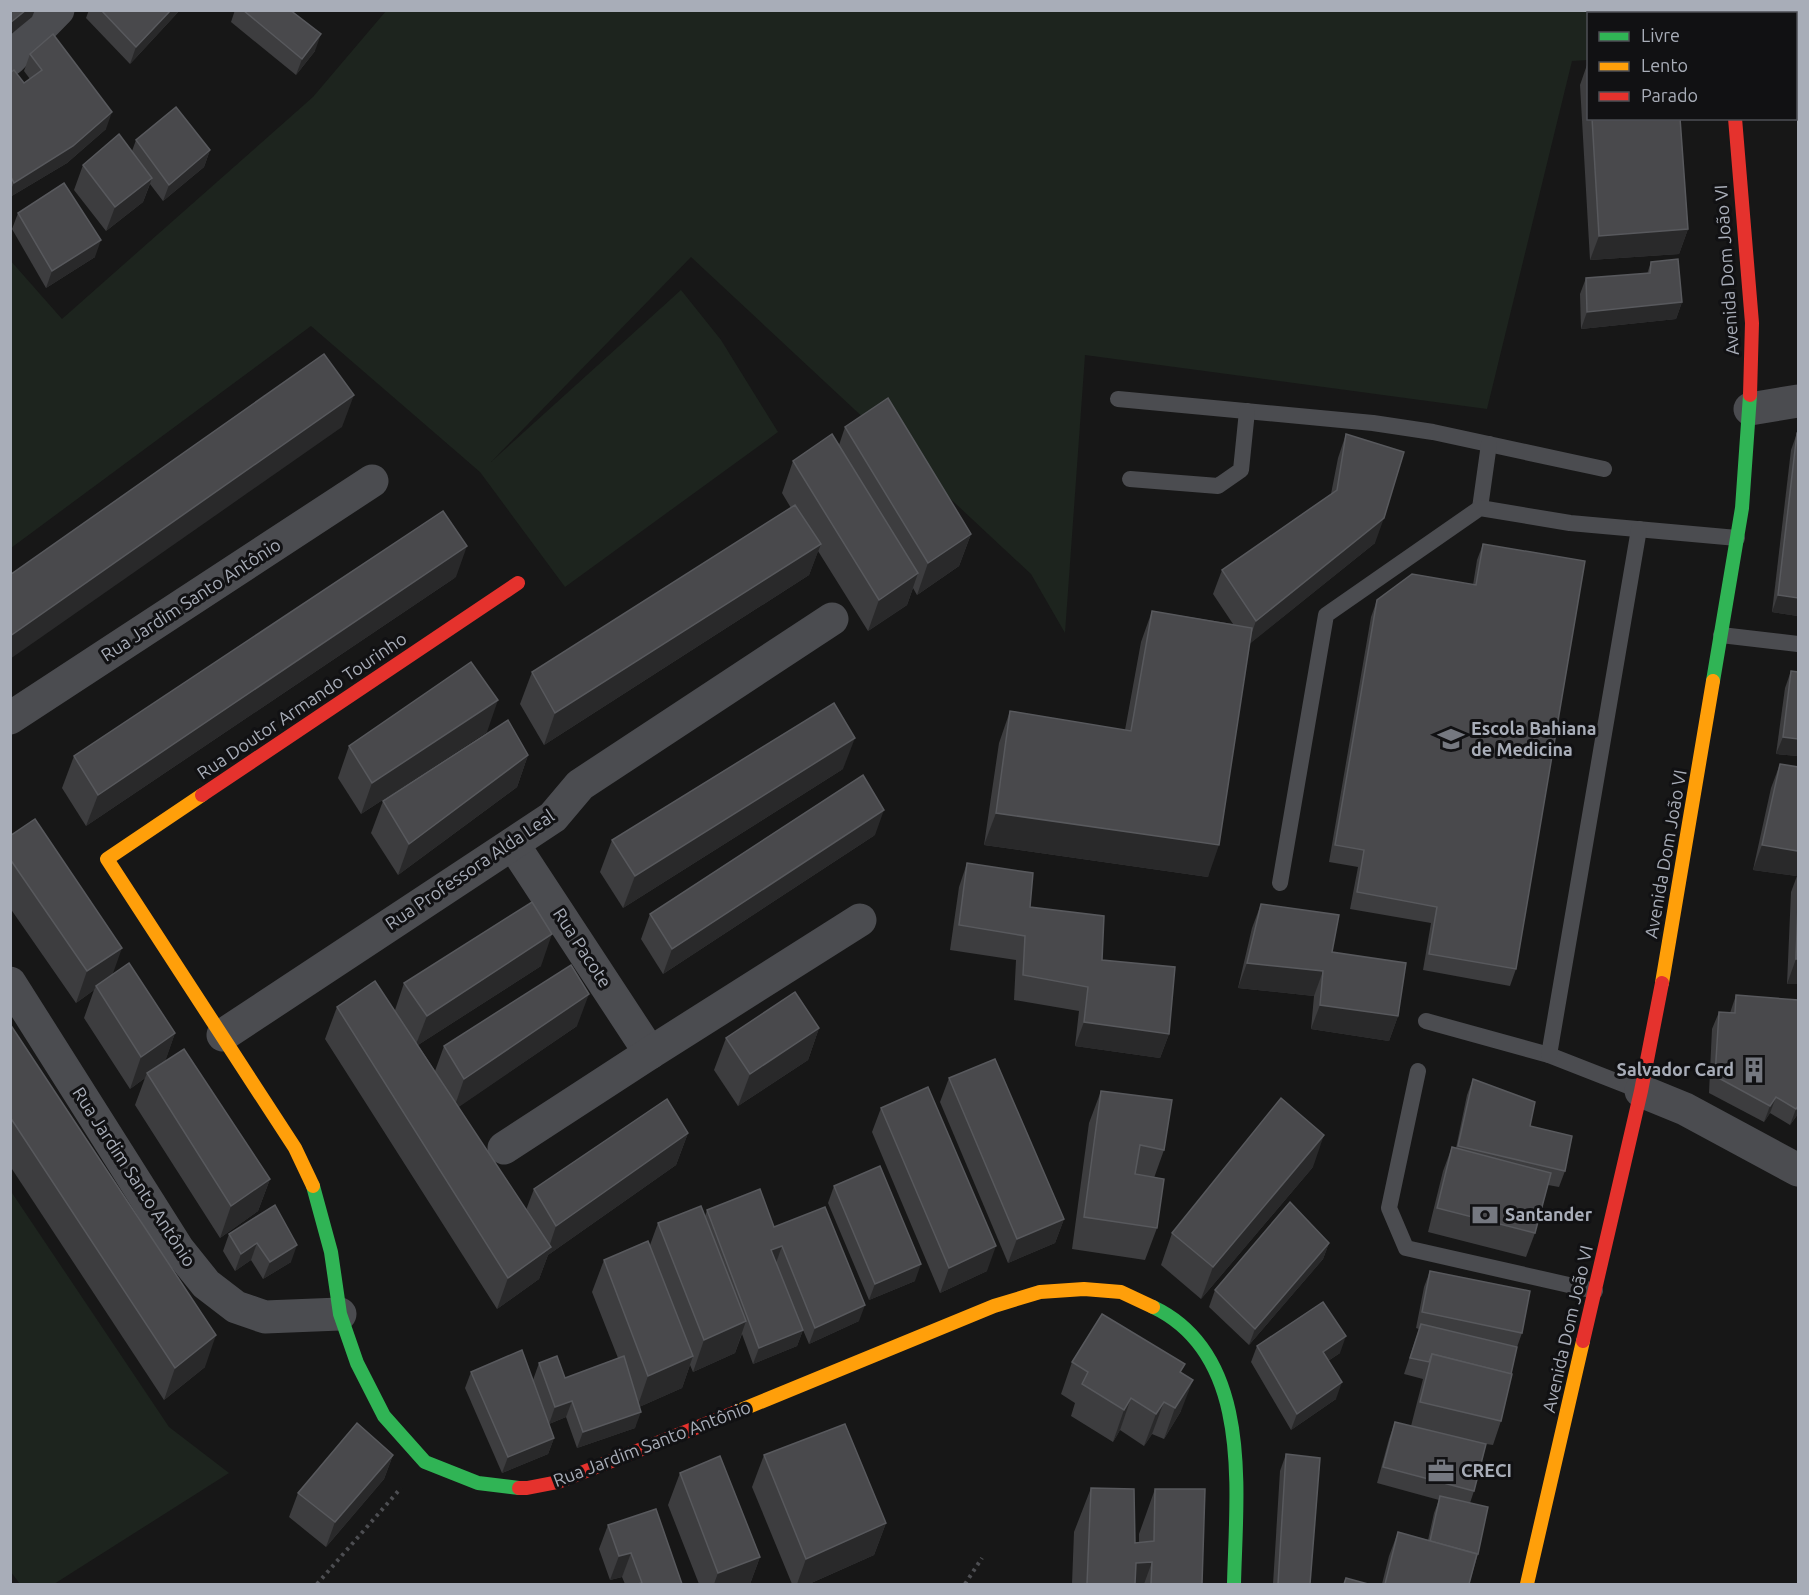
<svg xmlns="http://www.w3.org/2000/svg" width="1809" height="1595" font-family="Ubuntu,sans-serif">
<rect width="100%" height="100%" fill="#171717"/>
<g fill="#1d241e">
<path d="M386,11h1284v2l-82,1v46l-16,1 -85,348 -402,-54 -20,278 -34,-59 -340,-317 -200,205 190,-172 40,50 57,92 -213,155 -85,-115 -169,-146 -300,222 -1,-288 52,59 251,-222z"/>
<path d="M10,1190l159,237 60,46 -175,111h-34l-9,-12z"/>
</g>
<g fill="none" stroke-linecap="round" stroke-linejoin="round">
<g stroke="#4d4e52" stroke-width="4" stroke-dasharray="3 4.5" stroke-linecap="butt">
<path d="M317,1584l84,-96"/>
<path d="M965,1584l17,-26"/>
</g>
<g stroke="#4b4c50" stroke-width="16">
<path d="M1118,399l255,24 60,9 171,37"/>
<path d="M1130,479l88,7 23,-16 6,-59"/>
<path d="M1480,508l9,-64"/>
<path d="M1721,635l77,9"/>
<path d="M1280,883l46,-268 154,-107 90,15 167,15"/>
<path d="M1426,1021l123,34 92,36"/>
<path d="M1549,1055l90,-526"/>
<path d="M1418,1071l-29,137 17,40 189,43"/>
</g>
<g stroke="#4b4c50" stroke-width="33">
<path d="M10,59l48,-49"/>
<path d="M1750,409l48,-8"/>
<path d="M10,718l362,-237"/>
<path d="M513,844l137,209"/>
<path d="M10,983l168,266 28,35 30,23 29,10 75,-3"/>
<path d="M223,1035l330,-218 27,-32 252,-166"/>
<path d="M1641,1091l44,18 113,61"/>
<path d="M504,1148l146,-95 210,-133"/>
</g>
<g stroke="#30b455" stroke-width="14">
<path d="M1713,681l29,-173 8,-113"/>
<path d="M313,1186l18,66 9,62 17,49 27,53 41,46 53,21 41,5"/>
<path d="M1153,1307c101,48 83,185 81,277"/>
</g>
<g stroke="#ff9f0a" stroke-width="14">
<path d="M202,795l-95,64 188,289 18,38"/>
<path d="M1662,983l51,-302"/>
<path d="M736,1412l258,-106 46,-14 44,-3 37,3 32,15"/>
<path d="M1527,1584l56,-243"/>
</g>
<g stroke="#e5322d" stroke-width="14">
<path d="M1726,10v4"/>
<path d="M1735,118l17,205 -2,72"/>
<path d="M202,795l316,-212"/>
<path d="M1583,1341l58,-250 21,-108"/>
<path d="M519,1488h8l31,-6 178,-70"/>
</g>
</g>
<g fill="#3d3d3f">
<path d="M89,10h91l-50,54 -44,-46z"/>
<path d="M235,10h55l25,41 -19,24 -65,-53z"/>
<path d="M1791,10h7v96l-2,-37v-55h-5z"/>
<path d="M30,54l76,75 -39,34 -57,34v-124l14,10 6,-4 -6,-8z"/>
<path d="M1588,62v56h92l8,111 -9,25 -89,6 -10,-175z"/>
<path d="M136,140l74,10 -6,17 -41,34 -13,-17 -7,18 -37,29 -32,-41 9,-25 49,-14z"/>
<path d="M18,213l77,44 -49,31 -34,-59z"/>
<path d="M1651,262l31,40 -6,17 -95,10 -1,-35 6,-16 61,-4z"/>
<path d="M845,427l126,107 -12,32 -42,29 -4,-7 -6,17 -39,26 -50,-80 -9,24 -265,170 -24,-41 12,-32 259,-164 -9,-15 11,-32 46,-16z"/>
<path d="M1797,433h1v183l-26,-4 19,-162z"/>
<path d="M1346,434l29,109 -126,101 -41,233 -224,-32 15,-102 11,-32 115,19 16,-88 11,-31 81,13 -20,-30 9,-24 109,-76 7,-36z"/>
<path d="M1483,544l33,425 -6,17 -87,-16 8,-47 -81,-14 8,-42 -29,-5 42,-245 6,-17 96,-15 4,-25z"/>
<path d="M456,577l-370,249 -24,-38 12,-32z"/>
<path d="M1791,671l7,1v84l-22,-2 9,-66z"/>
<path d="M487,732l-126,82 -23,-36 11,-32z"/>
<path d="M528,755l-11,32 -119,88 -27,-42 12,-32z"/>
<path d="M1780,764l18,3v217h-11l4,-92 6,-16 -44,-6 18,-82z"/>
<path d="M843,769l-220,139 -23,-36 12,-32z"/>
<path d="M875,835l-212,139 -22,-35 9,-25z"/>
<path d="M10,836l103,139 62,58 -10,28 105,118 -12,32 -38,27 -85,-133 10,-27 -15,11 -46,-71 10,-28 -18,13 -66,-95z"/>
<path d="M967,863l135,97 67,74 -9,24 -85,-12 4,-35 -65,-11 2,-40 -66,-10 9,-63z"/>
<path d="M1261,904l71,48 66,64 -9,25 -78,-12 3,-33 -76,-8 14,-60z"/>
<path d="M541,966l-123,79 17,26 9,-25 133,-20 -119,81 68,103 8,-21 154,-56 -12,32 -128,90 -9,24 -42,30 -172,-270 12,-32 58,3 9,-27z"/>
<path d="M1736,995l62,5v114l-8,11 -20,-12 -6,9 -55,-29 3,-64 7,-17 11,1z"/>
<path d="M10,1024l195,343 -41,33 -154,-234z"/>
<path d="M819,1028l-11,32 -70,46 -24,-36 12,-32z"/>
<path d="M949,1078l115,141 -9,24 -47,20 -68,-161z"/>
<path d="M1473,1079l57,47 35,45 -6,16 -11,-2 -13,48 -9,24 -98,-25 15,-61 9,-24 4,1 11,-53z"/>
<path d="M1101,1091l63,59 -10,28 3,50 -12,32 -73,-11 17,-126z"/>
<path d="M881,1108l106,163 -47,22 -68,-161z"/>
<path d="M1313,1167l-112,132 -40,-34 11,-32z"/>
<path d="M834,1186l81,95 -46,19 -41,-97z"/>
<path d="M275,1205l16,57 -28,17 -12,-19 -16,11 -12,-20 6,-17z"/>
<path d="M707,1210l67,17 85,94 -50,23 -6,-14 -6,16 -44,18 -11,-30 -7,19 -42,19 -3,-7 -8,23 -43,19 -4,21 -58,20 -11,-31 -17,7 -16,-44 6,-17 26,15 53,-20 -26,-66 12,-32 46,-15 8,-22 47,-7z"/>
<path d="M1329,1243l-6,16 -74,86 -40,-38 6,-17z"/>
<path d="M1430,1271l92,62 -6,17 -15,71 -8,24 -7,-1 -12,47 -4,12 8,51 -9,30h-87l7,-28 9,-24 30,8 6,-27 5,-13 -62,-17 12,-44 6,-17 16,4 12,-47 -19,-5 15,-45 -3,-1 8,-41z"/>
<path d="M1257,1346l83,7 -12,8 8,38 -45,31 -40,-68z"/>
<path d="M1072,1362l110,11 -1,38 -17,28 -12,-5 -8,12 -24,-16 -7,12 -42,-26 4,-13 -14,-9z"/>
<path d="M471,1372l83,66 -6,16 -46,19 -37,-85z"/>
<path d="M1286,1454l24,130h-37l7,-113z"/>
<path d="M393,1455l-9,24 -58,68 -37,-30 9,-24z"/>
<path d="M764,1455l122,68 -12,32 -65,29h-17l-40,-97z"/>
<path d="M680,1473l80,84 -10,27h-51l-31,-79z"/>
<path d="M1091,1488l44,55 4,-1v-8l16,-45 47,95h-130l2,-52z"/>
<path d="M608,1525l74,59h-57l-3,-7 -12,3 -11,-31z"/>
</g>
<g fill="#29292a">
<path d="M26,10h9l-3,7 -22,18v-12z"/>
<path d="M171,10h9l-50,54 6,-17z"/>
<path d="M321,34l-6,17 -19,24 6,-16z"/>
<path d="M112,112l-6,17 -39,34 -57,34v-6l4,-8z"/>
<path d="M210,150l-6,17 -41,34 6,-16z"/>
<path d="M152,178l-9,24 -37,29 9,-24z"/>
<path d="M1688,229l-9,25 -89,6 9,-24z"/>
<path d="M101,240l-6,17 -49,31 6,-17z"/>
<path d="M1682,302l-6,17 -95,10 6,-17z"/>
<path d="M354,395l-12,32 -332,232v-23z"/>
<path d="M1384,518l-9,25 -128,103 9,-25z"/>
<path d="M971,534l-12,32 -42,29 11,-32z"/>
<path d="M821,544l-12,31 -265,170 11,-32z"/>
<path d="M467,546l-11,31 -370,249 12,-31z"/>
<path d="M918,573l-11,32 -39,26 11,-31z"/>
<path d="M1778,595l20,3v18l-26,-4z"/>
<path d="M498,700l-11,32 -126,82 11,-31z"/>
<path d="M1783,737l15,2v17l-22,-2z"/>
<path d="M855,738l-12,31 -220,139 12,-32z"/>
<path d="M528,755l-11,32 -119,88 11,-31z"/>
<path d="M884,810l-9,25 -212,139 9,-25z"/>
<path d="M996,813l223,32 -11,32 -224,-32z"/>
<path d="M1762,845l36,6v21l-1,4 -44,-6z"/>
<path d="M552,934l-11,32 -126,81 12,-31z"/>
<path d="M122,948l-11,31 -15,7 -2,4 -18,13 11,-32z"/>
<path d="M1796,959h2v25h-11z"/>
<path d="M1247,963l76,8 -9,25 -76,-8z"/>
<path d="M589,994l-12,32 -124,85 11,-32z"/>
<path d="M1320,1005l78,11 -9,25 -78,-12z"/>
<path d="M1084,1022l85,12 -9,24 -85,-12z"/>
<path d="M819,1028l-11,32 -70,46 12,-32z"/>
<path d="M175,1033l-11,32 -17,8 -2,5 -15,11 11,-32z"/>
<path d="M1776,1097l-6,16 -6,9 6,-16z"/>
<path d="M1798,1106v8l-8,11 6,-16z"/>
<path d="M688,1133l-12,32 -128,90 -9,24 -42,30 11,-31 40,-28 8,-24z"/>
<path d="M1324,1135l-11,32 -112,132 12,-32z"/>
<path d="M270,1179l-12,32 -38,27 11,-32z"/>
<path d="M1064,1219l-9,24 -47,20 9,-24z"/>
<path d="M257,1243l-6,17 -16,11 6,-17z"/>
<path d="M1329,1243l-6,16 -74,86 6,-16z"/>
<path d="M297,1245l-6,17 -28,17 7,-17z"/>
<path d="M782,1246l-6,17 -5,-13z"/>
<path d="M996,1246l-9,25 -47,22 9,-25z"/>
<path d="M921,1264l-6,17 -46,19 6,-16z"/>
<path d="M865,1305l-6,16 -50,23 6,-16z"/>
<path d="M746,1321l-11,32 -42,19 11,-32z"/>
<path d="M803,1330l-6,16 -44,18 6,-16z"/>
<path d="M216,1335l-11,32 -41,33 11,-32z"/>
<path d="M1346,1336l-6,17 -23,15 6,-16z"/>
<path d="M693,1356l-11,32 -45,20 11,-32z"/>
<path d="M1193,1380l-12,31 -17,28 11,-31z"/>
<path d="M1342,1382l-6,17 -45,31 6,-16z"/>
<path d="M1131,1398l-11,32 -7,12 11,-32z"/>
<path d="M572,1401l-6,16 -17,7 6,-17z"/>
<path d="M1164,1402l-12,32 -8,12 12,-32z"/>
<path d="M641,1412l-6,16 -58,20 6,-16z"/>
<path d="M554,1438l-6,16 -46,19 6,-16z"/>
<path d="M393,1455l-9,24 -58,68 9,-25z"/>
<path d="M886,1523l-12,32 -65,29h-12l9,-25z"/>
<path d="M631,1553l-9,24 -12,3 9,-24z"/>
<path d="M760,1557l-10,27h-36l4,-11z"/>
<path d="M1152,1562l-8,22h-16l8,-21z"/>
</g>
<g fill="#49494c" stroke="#58595d" stroke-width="1.5">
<path d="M10,10h16l-16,13z"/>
<path d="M101,10h70l-35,37z"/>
<path d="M243,10h47l31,24 -19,25z"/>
<path d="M53,34l59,78 -39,34 -59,37 -4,-8v-102l4,-3 10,13 18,-13 -12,-16z"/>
<path d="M176,107l34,43 -41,35 -33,-45z"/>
<path d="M1592,118h88l8,111 -89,7z"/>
<path d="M119,134l33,44 -37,29 -32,-42z"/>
<path d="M64,183l37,57 -49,31 -34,-58z"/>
<path d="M1678,259l4,43 -95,10 -1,-34 64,-5 1,-11z"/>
<path d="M324,354l30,41 -344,241v-61z"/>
<path d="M888,398l83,136 -43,29 -83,-136z"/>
<path d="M1797,433h1v165l-20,-3z"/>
<path d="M832,434l86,139 -39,27 -86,-139z"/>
<path d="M1346,434l58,18 -20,66 -128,103 -34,-51 115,-80z"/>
<path d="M795,505l26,39 -266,169 -23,-41z"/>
<path d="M443,511l24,35 -369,249 -24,-39z"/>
<path d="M1483,544l102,17 -69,408 -87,-15 8,-47 -80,-15 7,-42 -29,-5 42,-245 35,-26 64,11z"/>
<path d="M1152,611l100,17 -33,217 -223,-32 14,-102 121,20z"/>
<path d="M471,662l27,38 -126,83 -23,-37z"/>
<path d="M1791,671l7,1v67l-15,-2z"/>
<path d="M834,703l21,35 -220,138 -23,-36z"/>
<path d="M508,720l20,35 -119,89 -26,-43z"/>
<path d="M1780,764l18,3v84l-36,-6z"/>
<path d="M863,775l21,35 -212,139 -22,-35z"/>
<path d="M35,819l87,129 -35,23 -77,-112v-23z"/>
<path d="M967,863l66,10 -3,34 74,9 -2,44 73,7 -6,67 -85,-12 4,-35 -65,-12 2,-39 -66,-11z"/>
<path d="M532,902l20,32 -125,82 -23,-33z"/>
<path d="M1261,904l78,11 -7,37 74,11 -8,53 -78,-11 3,-34 -76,-8z"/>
<path d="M1798,905v54h-2z"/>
<path d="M129,963l46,70 -34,24 -45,-71z"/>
<path d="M571,965l18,29 -125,85 -20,-33z"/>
<path d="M375,981l176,266 -43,31 -171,-271z"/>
<path d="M795,992l24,36 -69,46 -24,-36z"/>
<path d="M1736,995l62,5v106l-2,3 -20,-12 -6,9 -55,-30 4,-64 16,1z"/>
<path d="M10,1024l206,311 -41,33 -165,-251z"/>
<path d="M184,1049l86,130 -39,27 -84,-133z"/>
<path d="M995,1059l69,160 -47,20 -68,-161z"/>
<path d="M1473,1079l62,23 -5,24 42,10 -7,35 -107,-25z"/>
<path d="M928,1087l68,159 -47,22 -68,-160z"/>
<path d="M1101,1091l71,9 -8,50 -24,-5 -5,29 29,5 -7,49 -73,-11z"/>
<path d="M1281,1098l43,37 -111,132 -41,-34z"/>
<path d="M667,1099l21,34 -132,93 -22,-37z"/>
<path d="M1452,1147l99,26 -16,60 -98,-25z"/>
<path d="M880,1166l41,98 -46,20 -41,-98z"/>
<path d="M760,1189l14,38 51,-20 40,98 -50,23 -33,-82 -11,4 32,80 -44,18 -52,-138z"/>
<path d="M1290,1202l39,41 -74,86 -40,-39z"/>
<path d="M275,1205l22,40 -27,17 -13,-19 -16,11 -12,-20z"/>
<path d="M701,1206l45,115 -42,19 -46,-117z"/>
<path d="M648,1241l45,115 -45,20 -44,-116z"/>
<path d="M1430,1271l100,20 -8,42 -100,-21z"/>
<path d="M1323,1302l23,34 -23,16 19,30 -45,32 -40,-68z"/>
<path d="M1102,1314l83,50 -5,8 13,8 -18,28 -11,-6 -8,12 -25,-16 -7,12 -42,-26 6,-12 -16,-10z"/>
<path d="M1421,1324l96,23 -6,27 -79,-20 -3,8 -19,-4z"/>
<path d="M522,1350l32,88 -46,19 -37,-85z"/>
<path d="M1432,1354l80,20 -11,47 -81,-19z"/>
<path d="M557,1356l8,22 59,-22 17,56 -58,20 -11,-31 -17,6 -16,-44z"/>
<path d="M1395,1422l91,22 -12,47 -91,-24z"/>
<path d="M357,1423l36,32 -58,67 -37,-29z"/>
<path d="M845,1424l41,99 -80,36 -42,-104z"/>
<path d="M1286,1454l34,4 -10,126h-32z"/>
<path d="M720,1456l40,101 -42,16 -38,-100z"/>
<path d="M1091,1488l43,1 1,54 19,-2 1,-52h50l-3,95h-51l1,-22 -16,1 -1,21h-48z"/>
<path d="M1440,1496l48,11 -10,47 -48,-13z"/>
<path d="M656,1509l26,75h-44l4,-1 -11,-30 -12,3 -11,-31z"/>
<path d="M1398,1532l79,22 -8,30h-84z"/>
<path d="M1346,1578l22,6h-24z"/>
</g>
<defs>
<g id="university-bare" transform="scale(2.07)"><path d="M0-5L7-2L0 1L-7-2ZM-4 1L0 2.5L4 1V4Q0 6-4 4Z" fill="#757880" stroke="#111113" stroke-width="2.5" paint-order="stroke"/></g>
<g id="building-bare" transform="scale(2.07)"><path d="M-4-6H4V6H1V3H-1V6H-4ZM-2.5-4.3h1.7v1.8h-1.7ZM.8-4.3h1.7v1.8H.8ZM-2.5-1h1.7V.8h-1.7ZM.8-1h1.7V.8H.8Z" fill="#757880" stroke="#111113" stroke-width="2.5" paint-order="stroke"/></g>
<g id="bank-bare" transform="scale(2.07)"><path d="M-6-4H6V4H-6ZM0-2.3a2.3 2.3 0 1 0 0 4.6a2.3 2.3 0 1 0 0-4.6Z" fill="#757880" stroke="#111113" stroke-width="2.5" paint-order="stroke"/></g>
<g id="office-bare" transform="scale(2.07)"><path d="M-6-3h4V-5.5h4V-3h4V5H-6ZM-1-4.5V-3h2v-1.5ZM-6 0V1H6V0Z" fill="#757880" stroke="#111113" stroke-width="2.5" paint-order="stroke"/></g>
</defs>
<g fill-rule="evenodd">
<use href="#university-bare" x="1451" y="739"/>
<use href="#building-bare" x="1754" y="1070"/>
<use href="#bank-bare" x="1485" y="1215"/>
<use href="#office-bare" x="1441" y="1471"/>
</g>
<g text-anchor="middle" stroke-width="6" stroke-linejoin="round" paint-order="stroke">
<g font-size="18" fill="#a8adb8" stroke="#111113">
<text transform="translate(1727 270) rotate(-94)" y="6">Avenida Dom João VI</text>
<text transform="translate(191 600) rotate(-33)" y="6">Rua Jardim Santo Antônio</text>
<text transform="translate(302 706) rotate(-34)" y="6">Rua Doutor Armando Tourinho</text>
<text transform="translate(1666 854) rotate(-80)" y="6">Avenida Dom João VI</text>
<text transform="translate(470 870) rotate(-34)" y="6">Rua Professora Alda Leal</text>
<text transform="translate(582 948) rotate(57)" y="6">Rua Pacote</text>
<text transform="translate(134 1177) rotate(57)" y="6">Rua Jardim Santo Antônio</text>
<text transform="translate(1568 1329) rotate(-77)" y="6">Avenida Dom João VI</text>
<text transform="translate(652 1444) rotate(-21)" y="6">Rua Jardim Santo Antônio</text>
</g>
<g font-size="18" font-weight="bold" fill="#a8adb8" stroke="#111113" text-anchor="start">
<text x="1471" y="735">Escola Bahiana<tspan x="1471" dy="21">de Medicina</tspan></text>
<text x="1734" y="1076" text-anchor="end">Salvador Card</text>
<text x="1505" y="1221">Santander</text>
<text x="1461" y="1477">CRECI</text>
</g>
</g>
<rect width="1809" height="1595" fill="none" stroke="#a8adb8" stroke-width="24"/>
<rect x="1587" y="12" width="210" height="108" fill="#111113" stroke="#4d4f55" stroke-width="1.5"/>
<rect x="1599" y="32" width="30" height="9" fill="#30b455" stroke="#4d4f55" stroke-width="1.5"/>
<text x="1641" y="42" font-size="18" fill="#a8adb8">Livre</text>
<rect x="1599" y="62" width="30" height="9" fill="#ff9f0a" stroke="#4d4f55" stroke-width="1.5"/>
<text x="1641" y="72" font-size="18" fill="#a8adb8">Lento</text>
<rect x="1599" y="92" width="30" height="9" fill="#e5322d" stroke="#4d4f55" stroke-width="1.5"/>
<text x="1641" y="102" font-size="18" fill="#a8adb8">Parado</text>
</svg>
